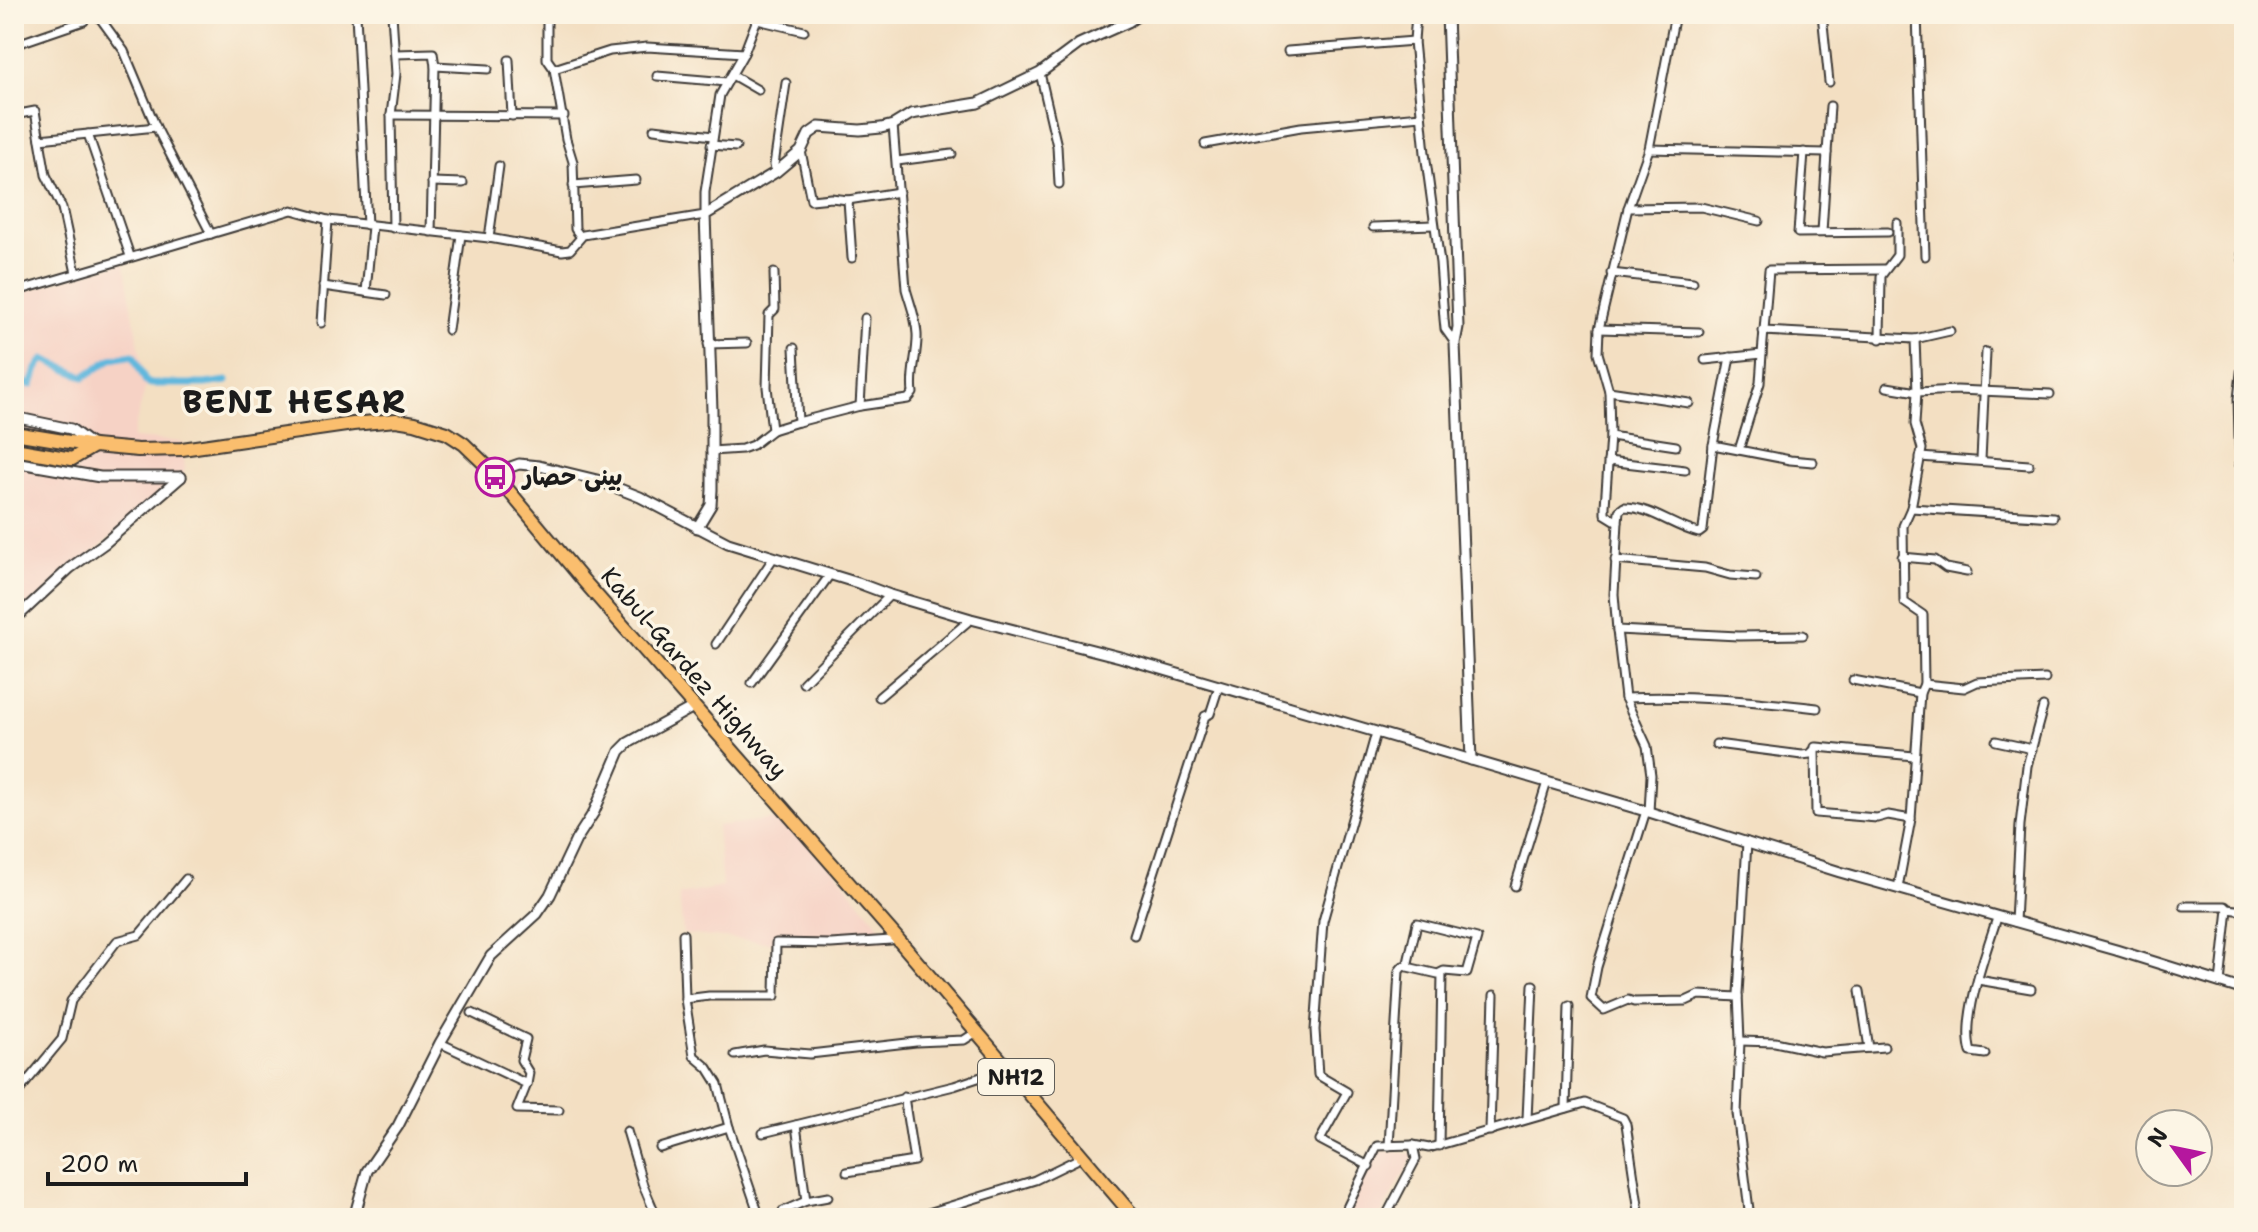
<svg xmlns="http://www.w3.org/2000/svg" width="2258" height="1232" font-family="'Shantell Sans','Playpen Sans Arabic',sans-serif">
<rect width="100%" height="100%" fill="#fcf5e5"/>
<filter id="ink" filterUnits="userSpaceOnUse"><feTurbulence type="fractalNoise" baseFrequency=".0125" numOctaves="2"/><feDisplacementMap in="SourceGraphic" scale="16" xChannelSelector="R" yChannelSelector="G"/><feConvolveMatrix kernelMatrix="1 2 1 2 8 2 1 2 1" color-interpolation-filters="sRGB"/></filter>
<filter id="wash" filterUnits="userSpaceOnUse"><feTurbulence type="fractalNoise" baseFrequency=".006" numOctaves="4" result="noise"/><feDisplacementMap in="SourceGraphic" scale="32" xChannelSelector="R" yChannelSelector="G"/><feGaussianBlur stdDeviation="1.8" result="paint"/><feColorMatrix in="noise" values="0 0 0 0 0 0 0 0 0 0 0 0 0 0 0 0 0 1.4 0 .05"/><feComposite in="paint" operator="in"/></filter>
<g filter="url(#wash)">
<rect width="100%" height="100%" fill="#f3dfc2"/>
<g fill="#f6d2c5">
<path d="M124,262l22,123 -14,53 51,4 2,28 -4,7 -167,143v-262l6,-2 -6,-35v-26z"/>
<path d="M791,817l100,123 -115,3 -93,-9 -4,-39 43,-8 -5,-61z"/>
<path d="M1370,1150l45,4 -36,64h-40l25,-44z"/>
</g>
<g fill="none" stroke-linecap="round" stroke-linejoin="round">
<path stroke="#60b7dd" stroke-width="7" d="M14,381l18,4 5,-16 7,-10 40,18 27,-18 22,-4 13,27 5,2h54l22,-3"/>
</g>
</g>
<g filter="url(#ink)">
<g fill="none" stroke-linecap="round" stroke-linejoin="round">
<g stroke="#3c3935" stroke-width="11">
<g id="minor">
<path d="M97,14l27,37 32,76 55,107"/>
<path d="M356,14l11,211"/>
<path d="M392,14l4,60 -5,41 2,113"/>
<path d="M547,14v45l7,10 12,70 7,23 2,67 5,7"/>
<path d="M1116,14l10,9"/>
<path d="M1416,14l-2,27 11,112 15,110 4,56 1,10 10,14"/>
<path d="M1822,14l7,68"/>
<path d="M1917,14l8,242"/>
<path d="M757,20l47,11"/>
<path d="M14,45l70,-24"/>
<path d="M1288,51l126,-10"/>
<path d="M395,54l38,-1 2,13 -4,166"/>
<path d="M509,60l3,56"/>
<path d="M435,66l53,3"/>
<path d="M554,69l56,-18 37,-4 97,6"/>
<path d="M1040,73l17,73 2,38"/>
<path d="M732,75l26,15"/>
<path d="M657,76l70,6"/>
<path d="M14,115l21,-4 11,64 16,33 14,65"/>
<path d="M391,115l173,1"/>
<path d="M654,129l59,7"/>
<path d="M88,134l42,122"/>
<path d="M40,139l116,-12"/>
<path d="M1205,144l96,-17 120,-11"/>
<path d="M711,145l25,2"/>
<path d="M1649,149l178,4"/>
<path d="M801,151l10,49 20,-2 17,2 51,-8"/>
<path d="M1804,152l-6,81 90,-1"/>
<path d="M897,161l55,-7"/>
<path d="M776,172l-2,-7 12,-82"/>
<path d="M432,182l31,1"/>
<path d="M573,185l63,-5"/>
<path d="M848,200l4,58"/>
<path d="M1628,208l73,-1 58,14"/>
<path d="M1373,227l61,-2"/>
<path d="M1822,232l8,-126"/>
<path d="M489,238l10,-72"/>
<path d="M2242,254l2,11"/>
<path d="M1611,273l82,9"/>
<path d="M323,286l63,9"/>
<path d="M14,292l278,-82 36,10 161,18 73,13 8,-1 13,-15 122,-20v-23l15,-97 24,-42 15,-39"/>
<path d="M366,292l6,-66"/>
<path d="M321,323l7,-103"/>
<path d="M1599,329l100,3"/>
<path d="M448,330l13,-95"/>
<path d="M1763,331l152,8 2,53 -2,32 7,25 -11,59 -8,18 1,76 19,13 1,69 -4,9 -9,126 -13,69"/>
<path d="M1880,339l1,-63 16,-21v-32"/>
<path d="M1915,339l35,-8"/>
<path d="M708,344l39,-1"/>
<path d="M794,348l4,74"/>
<path d="M2244,348l-6,51 3,105h3"/>
<path d="M1705,360l57,-6 7,-84 116,-1"/>
<path d="M1887,387l30,5 40,-2 93,4"/>
<path d="M1609,391l80,12"/>
<path d="M860,406l5,-88"/>
<path d="M772,430l-5,-43 2,-72 6,-6 -1,-36"/>
<path d="M1610,436l66,10"/>
<path d="M1713,445l77,15 23,2"/>
<path d="M1739,450l21,-67 2,-29"/>
<path d="M711,451l31,-2 11,-4 19,-15 26,-8 62,-16 48,-7 5,-6c-3,-21 5,-39 4,-59 -1,-17 -7,-30 -11,-45l-13,-164"/>
<path d="M1920,457l109,8"/>
<path d="M1981,460l5,-108"/>
<path d="M1608,461l77,9"/>
<path d="M1911,508l142,9"/>
<path d="M1618,522l1,-11 5,-4c27,0 49,20 75,26l4,-3 10,-85 17,-88"/>
<path d="M1902,557l33,3 11,8 21,4"/>
<path d="M1615,560l90,8 25,7 26,2"/>
<path d="M1617,630l121,6 65,-1"/>
<path d="M716,644l58,-87"/>
<path d="M1853,680l67,13"/>
<path d="M752,683l77,-107"/>
<path d="M803,683l87,-88"/>
<path d="M1924,684l40,4 13,-6 68,-3"/>
<path d="M879,697l92,-78"/>
<path d="M1625,698c65,-3 128,3 192,10"/>
<path d="M1996,741l36,8"/>
<path d="M1716,744l86,11 8,-1 7,-7 97,9"/>
<path d="M1815,747l1,66 61,5 11,-3 23,4"/>
<path d="M1646,811l-49,156 -6,31 13,12 24,-10 6,2 52,-1 13,-6 39,2"/>
<path d="M1649,812l2,-37 -4,-29 -22,-48 -8,-68 -3,-36 4,-72 -13,-8v-8l5,-70 -1,-45 -11,-38 1,-24 29,-121 21,-59 26,-135"/>
<path d="M1747,842l-9,152 2,47 -3,72 13,105"/>
<path d="M1515,886l32,-104"/>
<path d="M2184,906h41l3,3 16,2"/>
<path d="M2015,922l5,-97 7,-59 16,-59"/>
<path d="M683,934l2,65 9,57 14,12 10,16 11,43 31,91"/>
<path d="M1134,935l71,-219 5,-2 9,-28"/>
<path d="M1978,980l53,9"/>
<path d="M2220,983l8,-74"/>
<path d="M1860,991l9,57"/>
<path d="M685,999l24,-3h66l1,-53 55,1 60,-4 5,-3"/>
<path d="M472,1013l54,26 -5,21 8,13 -2,11"/>
<path d="M1740,1041l35,1 47,10 62,-5"/>
<path d="M440,1043l87,41 -10,25 42,1"/>
<path d="M1985,1054l-14,-2c-10,-34 15,-100 26,-134"/>
<path d="M735,1055l29,-5 46,4 106,-12 48,-2 14,-9"/>
<path d="M14,1097l48,-58 9,-38 46,-60 22,-6 47,-56"/>
<path d="M1566,1108l3,-102"/>
<path d="M1527,1119l6,-134"/>
<path d="M796,1125l10,76"/>
<path d="M627,1131l16,54 14,33"/>
<path d="M1490,1131l4,-136"/>
<path d="M763,1133l191,-47 54,-18"/>
<path d="M1389,1146l10,-175 4,-5 35,8 6,-3 23,2 10,-35 -60,-15 -10,44"/>
<path d="M1439,1146l3,-172"/>
<path d="M660,1148l69,-21"/>
<path d="M1369,1166l-49,-26 27,-48 -29,-17 -3,-45 8,-109 53,-188"/>
<path d="M847,1172l67,-11 -10,-64"/>
<path d="M783,1218v-7l23,-10 22,-4"/>
<path d="M912,1218l123,-38 41,-20 2,-8"/>
<path d="M1308,1218l2,-4 9,4"/>
<path d="M1342,1218l35,-72 36,-1 16,3 156,-45 38,15 3,6 14,94"/>
<path d="M1385,1218l31,-59 -3,-14"/>
</g>
</g>
<g stroke="#3c3935" stroke-width="13">
<g id="tertiary">
<path d="M1447,14l11,313 -3,16 16,417"/>
<path d="M14,417l57,12 21,16"/>
<path d="M14,462l86,15h81"/>
<path d="M494,473l25,-9 20,2 58,14 43,17 88,46 130,40 32,12 81,24 149,38 529,155 191,60 276,78 128,40"/>
<path d="M697,528l14,-23 1,-15v-80l-7,-195 71,-43 25,-21 8,-17 10,-7 41,3 21,-2 12,-3 18,-11 67,-11 62,-30 39,-29 49,-22 12,-8"/>
<path d="M14,620l56,-52 35,-25 76,-66"/>
<path d="M354,1218l13,-47 31,-45 42,-83 51,-87 46,-42 13,-19 26,-55 18,-28 26,-61 8,-8 67,-37"/>
</g>
</g>
<g stroke="#3c3935" stroke-width="16">
<g id="trunk">
<path d="M14,433l80,13 44,4 44,-1 171,-25 43,-4 19,3 32,10 17,11 30,29 89,107 313,357 239,281"/>
<path d="M14,449l58,10 22,-13"/>
</g>
</g>
<use href="#minor" stroke="#fff" stroke-width="7"/>
<use href="#tertiary" stroke="#fff" stroke-width="9"/>
<use href="#trunk" stroke="#fabe6e" stroke-width="12"/>
</g>
</g>
<defs>
<g id="bus-ring" transform="scale(2)"><circle r="9.5" fill="#fcf5e5" stroke="#b5179e" stroke-width="1.5"/><path d="M-5-6H5V4H4V6H2V4H-2V6H-4V4H-5ZM-3.5-4V0h7V-4ZM-3.5 1.2v1.5H-2V1.2ZM2 1.2v1.5H3.5V1.2Z" fill="#b5179e"/></g>
</defs>
<g fill-rule="evenodd">
<use href="#bus-ring" x="495" y="477"/>
</g>
<g text-anchor="middle" stroke-width="7" stroke-linejoin="round" paint-order="stroke">
<rect fill="#fcf5e5" stroke="#5f5d58" stroke-width="2" x="978" y="1059" width="76" height="36" rx="6"/>
<g font-size="22" font-weight="bold" fill="#1c1c1c">
<text x="1016" y="1085">NH12</text>
</g>
<g font-size="24" font-weight="bold" fill="#1c1c1c" stroke="#fcf5e5" text-anchor="start">
<text x="523" y="485">بینی حصار</text>
</g>
<g font-size="24" fill="#1c1c1c" stroke="#fcf5e5">
<text transform="translate(694 673) rotate(49)" y="8">Kabul-Gardez Highway</text>
</g>
<g font-size="32" font-weight="bold" letter-spacing="2" fill="#1c1c1c" stroke="#fcf5e5">
<text x="295" y="413">BENI HESAR</text>
</g>
</g>
<rect width="2258" height="1232" fill="none" stroke="#fcf5e5" stroke-width="48"/>
<g transform="translate(2174 1148) rotate(303)"><circle r="38" fill="#fcf5e5" stroke="#a29e95" stroke-width="2"/>
<path d="M0-6L14 30L0 20L-14 30Z" fill="#b5179e"/>
<text y="-12" font-size="22" font-weight="bold" text-anchor="middle" fill="#1c1c1c">N</text>
</g>
<path d="M48 1172v12h198v-12" fill="none" stroke="#1c1c1c" stroke-width="4"/>
<text x="60" y="1172" font-size="24" fill="#1c1c1c" stroke="#fcf5e5" stroke-width="6" paint-order="stroke">200 m</text>
</svg>
